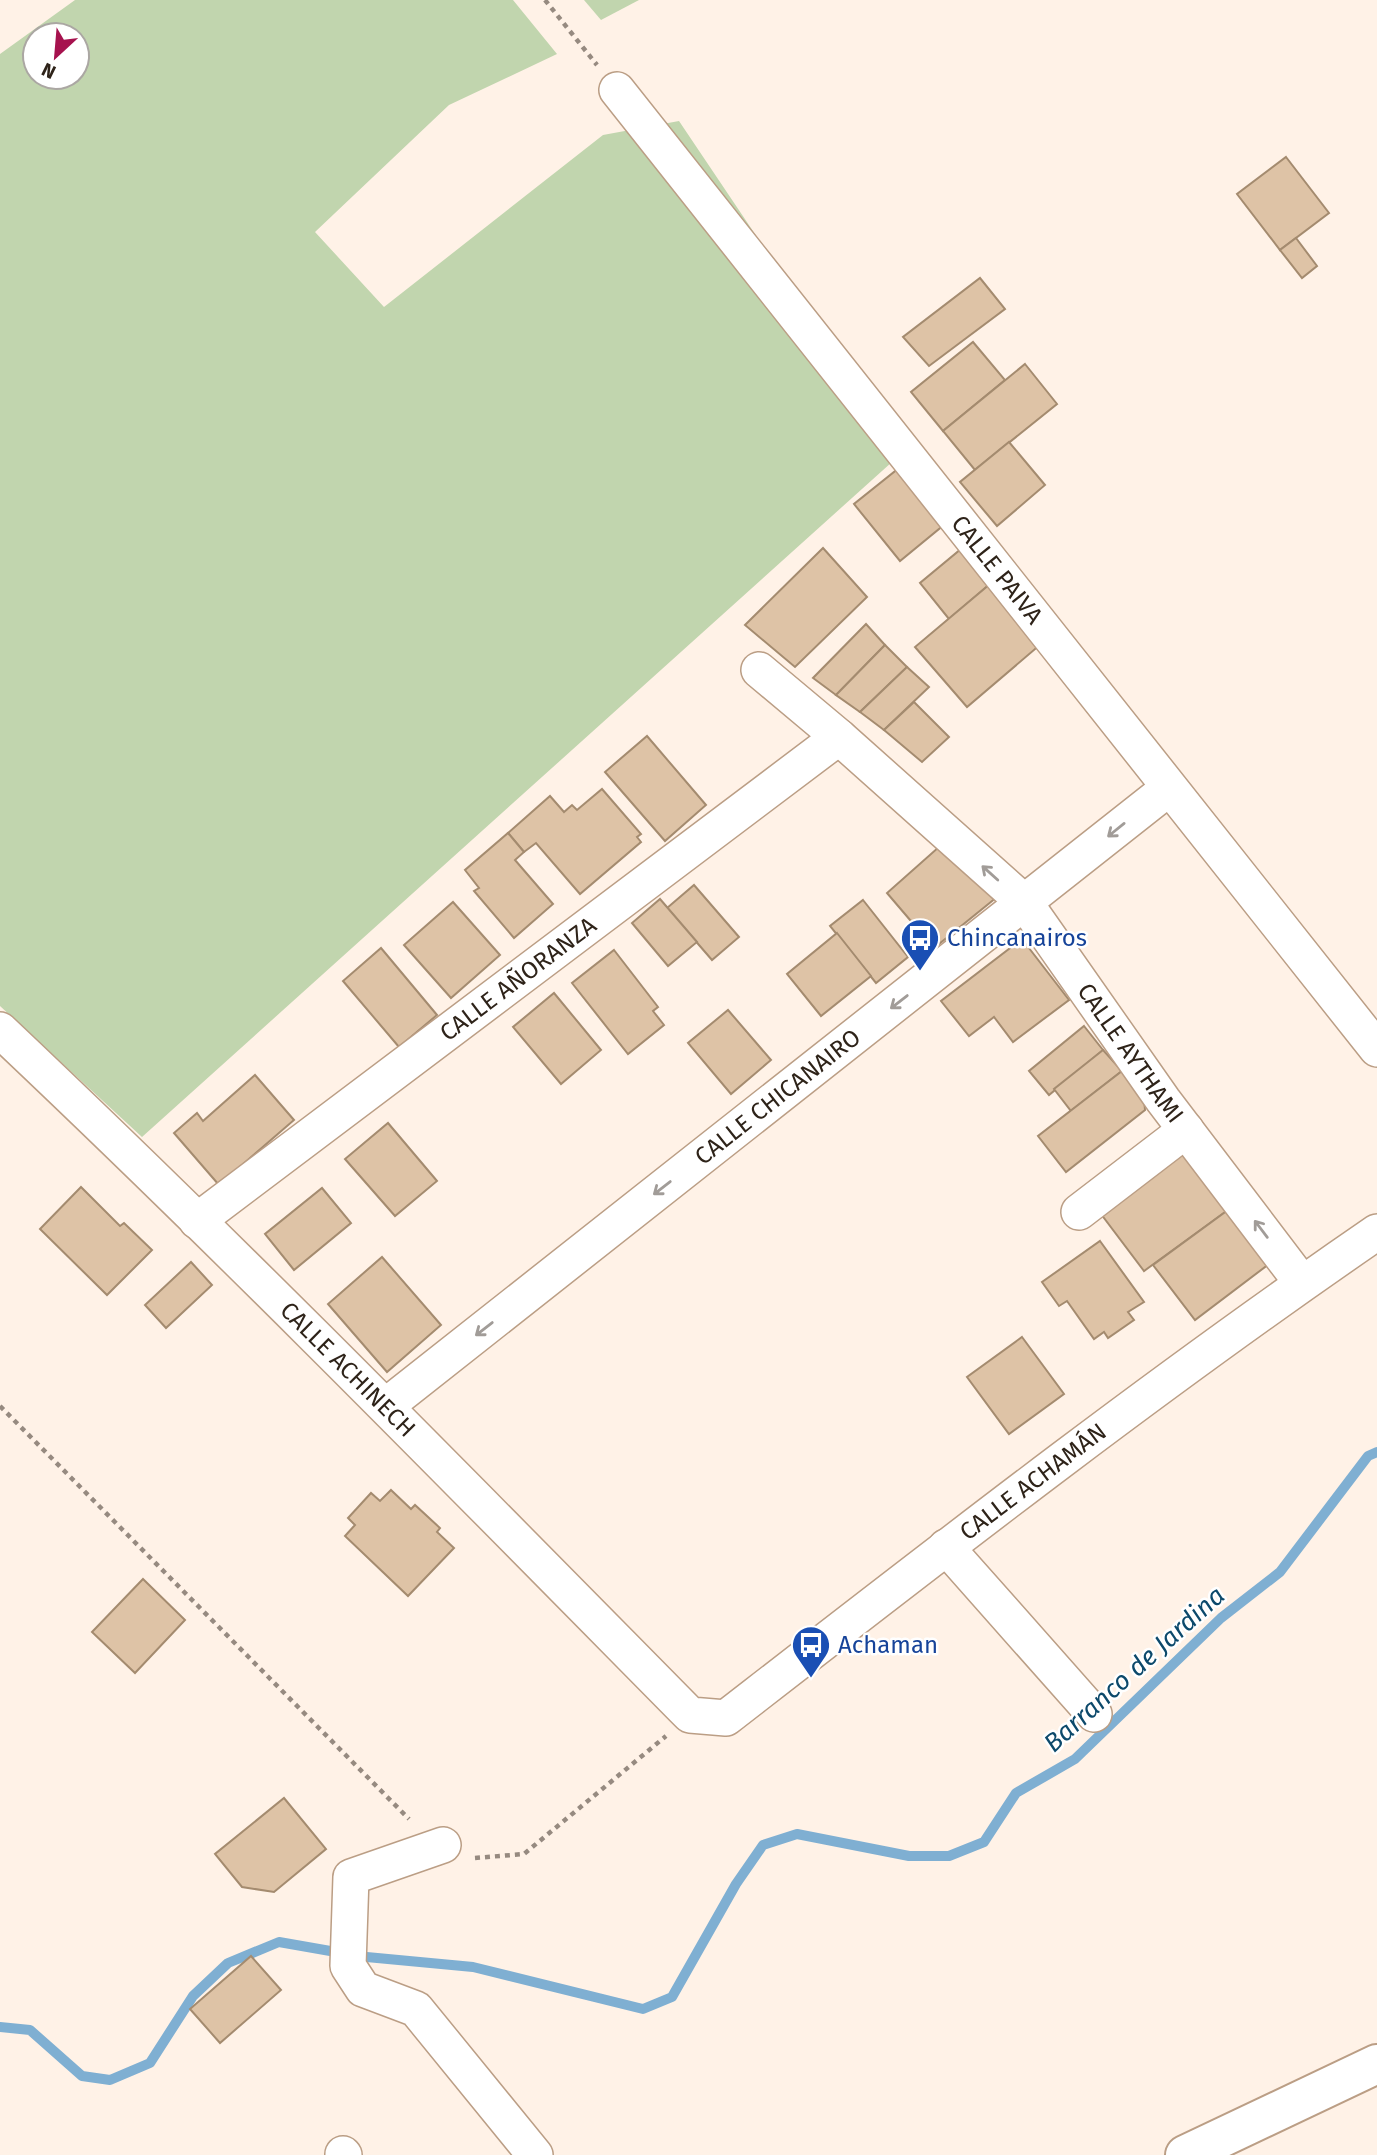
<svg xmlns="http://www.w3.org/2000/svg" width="1377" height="2155" font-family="'Fira Sans',sans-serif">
<rect width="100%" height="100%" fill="#fff2e7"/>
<g fill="#c1d5ae" fill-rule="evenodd">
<path d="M75,0h438l44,54 -108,51 -134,127 69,75 219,-172 76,-14 80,119 153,204 -770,693 -142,-131v-952zM35,35h42v42h-42z"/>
<path d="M584,0h55l-38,20z"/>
</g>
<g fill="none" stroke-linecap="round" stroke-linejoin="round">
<g stroke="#7fafd2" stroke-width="10">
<path d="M356,1956l117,11 170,42 29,-12 64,-113 27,-39 34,-11 112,22h40l35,-14 32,-49 59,-34 146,-141 59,-46 88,-116 9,-4"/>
<path d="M0,2027l30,3 52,46 28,4 40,-17 43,-67 35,-33 51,-21 57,10"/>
</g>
</g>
<g fill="#dec3a6" stroke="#a48b6f" stroke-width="2">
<path d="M1286,157l43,56 -49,37 -43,-56z"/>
<path d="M1296,238l21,28 -15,12 -22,-28z"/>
<path d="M980,278l25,31 -76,57 -26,-29z"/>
<path d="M973,342l32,38 -62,51 -32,-39z"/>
<path d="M1025,364l32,40 -82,66 -32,-39z"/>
<path d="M1009,442l36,43 -48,41 -37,-44z"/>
<path d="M899,468l46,56 -45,37 -46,-57z"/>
<path d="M823,548l44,49 -72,70 -50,-42z"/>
<path d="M961,549l29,35 -41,35 -29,-36z"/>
<path d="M990,584l51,60 -74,63 -52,-60z"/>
<path d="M866,624l19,21 -49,50 -23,-17z"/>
<path d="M885,645l22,22 -47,45 -24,-17z"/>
<path d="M907,667l22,20 -45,43 -24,-18z"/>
<path d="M914,702l35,35 -27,25 -38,-32z"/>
<path d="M647,736l59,69 -41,36 -60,-69z"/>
<path d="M602,789l39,45 -4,3 4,5 -61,52 -44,-51 -12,9 -16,-19 42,-37 14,16 8,-7 5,5z"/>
<path d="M508,833l16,19 -9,8 38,44 -39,34 -40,-47 5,-3 -14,-18z"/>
<path d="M940,846l57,51 -63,51 -47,-55z"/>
<path d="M694,885l45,52 -27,23 -45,-52z"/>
<path d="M660,899l37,43 -29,24 -36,-43z"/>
<path d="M863,900l45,57 -32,26 -46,-57z"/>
<path d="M453,902l47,53 -49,43 -47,-53z"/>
<path d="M837,933l34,43 -50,40 -34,-42z"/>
<path d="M1022,939l47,61 -56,42 -19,-25 -25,19 -28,-35z"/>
<path d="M381,948l56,67 -38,32 -56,-66z"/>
<path d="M614,950l44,57 -5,4 11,14 -36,29 -56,-71z"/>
<path d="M554,993l47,57 -40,34 -48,-57z"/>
<path d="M728,1010l43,50 -40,34 -43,-51z"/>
<path d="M1084,1026l19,24 -54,45 -20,-24z"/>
<path d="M1103,1050l19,21 -51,40 -17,-22z"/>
<path d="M1122,1071l22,28 1,11 -79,62 -28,-36z"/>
<path d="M255,1075l39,45 -75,65 -45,-52 23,-20 6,8z"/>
<path d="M388,1123l49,58 -42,35 -50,-57z"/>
<path d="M1185,1152l43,58 -84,61 -43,-57z"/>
<path d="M81,1187l39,39 4,-3 28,27 -45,45 -67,-66z"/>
<path d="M322,1188l29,35 -57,47 -29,-36z"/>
<path d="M1228,1210l41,54 -74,56 -42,-55z"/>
<path d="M1100,1241l44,61 -16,10 6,8 -26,18 -4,-6 -10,7 -27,-38 -8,5 -17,-24z"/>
<path d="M382,1257l59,68 -54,47 -59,-68z"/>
<path d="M191,1262l21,23 -46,43 -21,-23z"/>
<path d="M1022,1337l42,57 -55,40 -42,-57z"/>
<path d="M391,1490l20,19 4,-4 25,23 -3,4 17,16 -46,48 -63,-60 10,-11 -7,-7 23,-25 9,8z"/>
<path d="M143,1579l42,41 -50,53 -43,-41z"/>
<path d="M284,1798l42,51 -52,43 -32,-5 -27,-33z"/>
<path d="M251,1956l30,34 -61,53 -30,-34z"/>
</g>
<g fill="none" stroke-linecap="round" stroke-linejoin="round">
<g stroke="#bb9e85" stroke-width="38">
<g id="minor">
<path id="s1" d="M617,90l760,959"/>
<path id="s2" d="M759,670l80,67 186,166 138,197 139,183"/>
<path id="s3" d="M0,1030c235,222 462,454 690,685l36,3c214,-166 428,-333 651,-486"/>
<path d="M1079,1212l107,-82"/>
<path id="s4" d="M197,1221l642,-484"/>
<path id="s5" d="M386,1406l783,-618"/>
<path d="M946,1547l148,167"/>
<path d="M443,1845l-92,32 -3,89 15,23 53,20 119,146"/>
<path d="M343,2154l1,1"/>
</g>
</g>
<g stroke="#bb9e85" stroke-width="42">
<path id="major" d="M1185,2155l192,-91"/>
</g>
<g stroke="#968a80" stroke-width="4.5" stroke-dasharray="5 5" stroke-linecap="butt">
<path d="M545,0l52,65"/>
<path d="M0,1406l409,413"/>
<path d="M475,1858l49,-4 142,-118"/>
</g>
<use href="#minor" stroke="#fff" stroke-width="35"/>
<use href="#major" stroke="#fff" stroke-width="38"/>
</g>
<defs><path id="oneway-shaft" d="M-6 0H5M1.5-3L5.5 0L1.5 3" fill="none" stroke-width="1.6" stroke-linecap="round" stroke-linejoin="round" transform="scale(1.75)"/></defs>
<g stroke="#a19c98">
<use href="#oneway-shaft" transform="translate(1116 830) rotate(141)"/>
<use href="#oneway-shaft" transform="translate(990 873) rotate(-138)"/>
<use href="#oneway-shaft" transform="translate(899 1002) rotate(142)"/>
<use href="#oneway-shaft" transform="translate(662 1188) rotate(142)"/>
<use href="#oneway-shaft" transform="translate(1261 1229) rotate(-127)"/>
<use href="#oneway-shaft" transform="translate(484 1329) rotate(142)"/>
</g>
<defs>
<g id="bus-pin" transform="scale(2.0125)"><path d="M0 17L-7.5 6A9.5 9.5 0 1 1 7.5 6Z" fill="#1a4fb4" stroke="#fff"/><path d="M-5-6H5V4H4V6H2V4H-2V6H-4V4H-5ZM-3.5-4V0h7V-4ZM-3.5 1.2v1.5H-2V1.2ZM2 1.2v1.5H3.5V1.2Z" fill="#fff"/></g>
</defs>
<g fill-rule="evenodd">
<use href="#bus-pin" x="920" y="938"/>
<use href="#bus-pin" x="811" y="1645"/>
</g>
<g text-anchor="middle" stroke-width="5" stroke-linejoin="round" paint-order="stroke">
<g font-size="24" fill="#2e2319" stroke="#fff">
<text dy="8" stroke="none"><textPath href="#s1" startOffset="612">CALLE PAIVA</textPath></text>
<text dy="8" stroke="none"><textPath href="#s4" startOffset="402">CALLE AÑORANZA</textPath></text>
<text dy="8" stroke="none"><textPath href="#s2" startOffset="537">CALLE AYTHAMI</textPath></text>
<text dy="8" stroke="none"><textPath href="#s5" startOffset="499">CALLE CHICANAIRO</textPath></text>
<text dy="8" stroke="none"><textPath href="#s3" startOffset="486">CALLE ACHINECH</textPath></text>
<text dy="8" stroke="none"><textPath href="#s3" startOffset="1396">CALLE ACHAMÁN</textPath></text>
</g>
<g font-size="24" fill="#164399" stroke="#fff" text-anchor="start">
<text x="947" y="946">Chincanairos</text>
<text x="838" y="1653">Achaman</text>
</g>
<g font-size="26" font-style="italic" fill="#0c496b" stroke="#fff">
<text transform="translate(1134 1669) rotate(-42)" y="9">Barranco de Jardina</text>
</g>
</g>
<g transform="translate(56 56) rotate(206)"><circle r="33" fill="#ffffff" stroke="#aba7a3" stroke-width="2"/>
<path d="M0-5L12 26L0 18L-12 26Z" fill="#a6124e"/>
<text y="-10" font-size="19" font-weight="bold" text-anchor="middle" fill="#2e2319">N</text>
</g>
</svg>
